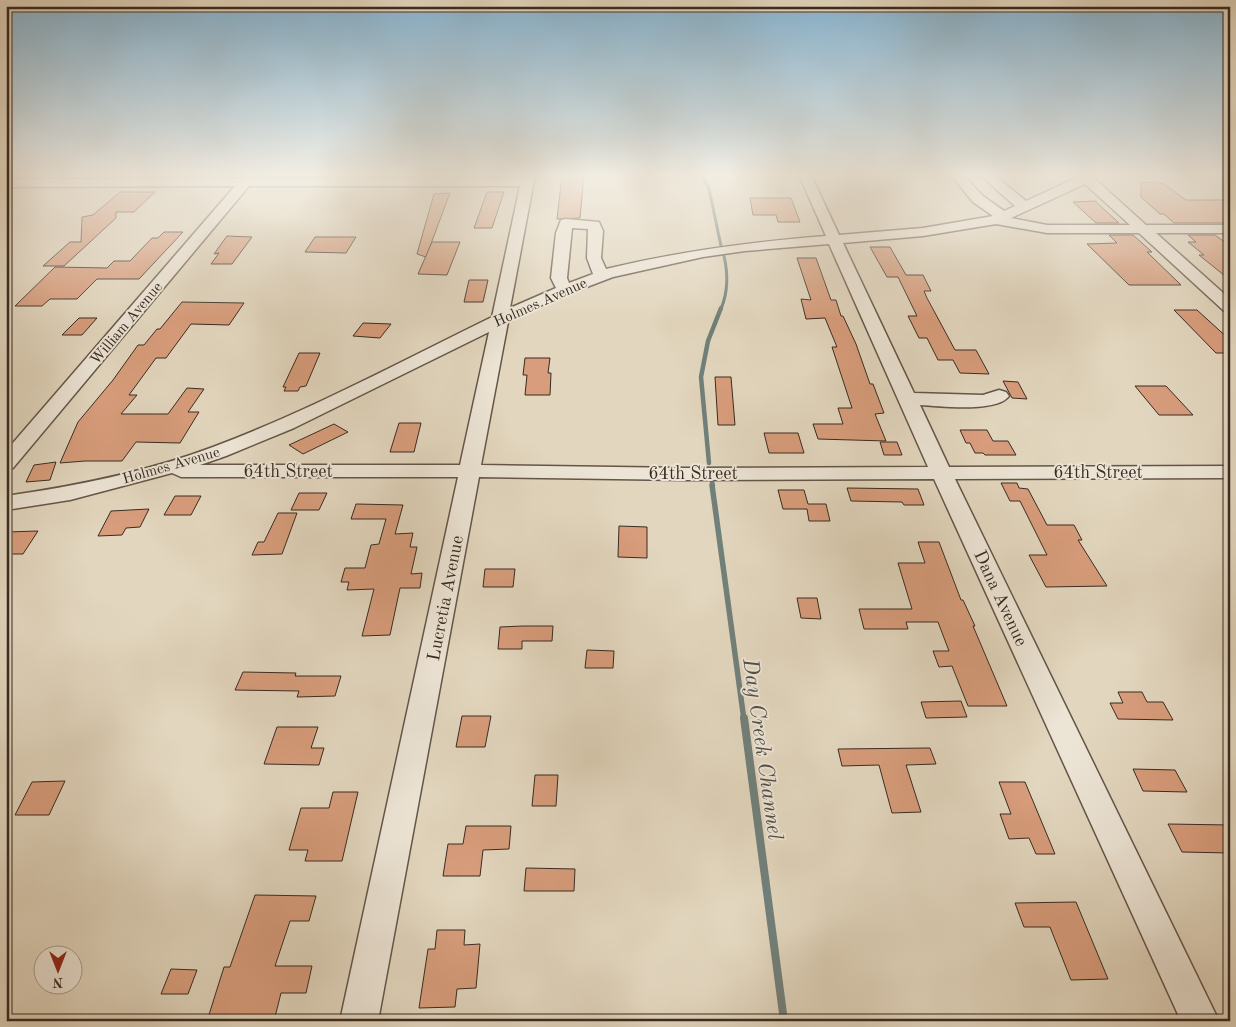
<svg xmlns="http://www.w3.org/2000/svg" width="1236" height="1027" font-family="'Old Standard TT',serif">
<rect width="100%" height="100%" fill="#e2d6be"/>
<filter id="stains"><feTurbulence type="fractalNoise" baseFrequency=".004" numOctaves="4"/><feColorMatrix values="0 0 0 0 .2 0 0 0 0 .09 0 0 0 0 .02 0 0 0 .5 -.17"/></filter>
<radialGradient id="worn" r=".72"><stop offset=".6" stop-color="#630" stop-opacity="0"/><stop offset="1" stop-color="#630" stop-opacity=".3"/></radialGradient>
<path fill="#b9bc8d" stroke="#797457" d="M6,175h510l-1,3h-509z"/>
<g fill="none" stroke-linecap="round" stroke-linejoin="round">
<g stroke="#71807b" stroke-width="3">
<path d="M702,175l7,14 12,57"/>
<path d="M721,309c7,-17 7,-36 3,-53"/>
</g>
<g stroke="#71807b" stroke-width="4.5">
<path d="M709,463l-8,-86 7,-36 13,-33"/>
<path d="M712,482l1,4"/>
</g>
<path stroke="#71807b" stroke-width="5.5" d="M712,485l32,235"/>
<path stroke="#71807b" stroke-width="8" d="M744,718l40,303"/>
</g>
<g fill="#d89d7c" stroke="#392b21">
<path d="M562,175h22l-4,43 -23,1z"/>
<path d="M1152,182l12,2 22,16h44v23h-56l-10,-9h-4l-19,-17v-14z"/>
<path d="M120,192h35l-21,20h-18v6l-52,48h-21l27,-24h11l1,-25 11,-2z"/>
<path d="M487,192h17l-12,36h-18z"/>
<path d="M450,193l-24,64 -9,-3 17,-60z"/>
<path d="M750,198h41l9,24h-22l-2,-7h-23z"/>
<path d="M1095,201l24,22h-23l-23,-21z"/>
<path d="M164,232h19l-44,47h-42l-20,20h-27l-8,7h-27l40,-39 52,1 7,-7h16l22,-23h6z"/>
<path d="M1109,235h24l19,17h-5l34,33h-52l-42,-41 30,-1z"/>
<path d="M1188,235h27l15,11v34l-31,-25h5l-16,-13h8z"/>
<path d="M227,236l25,1 -20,27h-21l8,-11 -5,1z"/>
<path d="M315,237h41l-10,16 -41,-1z"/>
<path d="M432,242h28l-13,33 -29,-1z"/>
<path d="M870,247h20l16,28h17l8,16h-7l3,7 28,52h21l13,24 -29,-1 -7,-13h-15l-11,-22h-8l-11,-22h9l-19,-39h-11z"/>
<path d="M797,258h19l15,42h5l5,16h2l13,28 14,40h3l11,29 -9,1 11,27 -68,-2 -5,-15h30l-5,-16h14l-20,-61h5l-12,-29 -19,1 -5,-20 10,1z"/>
<path d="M469,280h19l-5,22h-19z"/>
<path d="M182,302l62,1 -15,22 -38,-1 -25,34h-10l-27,37h8l-16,19h47l19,-26 17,1 -16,23h11l-19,31 -44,-1 -14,19h-37l-25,2 18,-41 35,-42 25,-35h6l13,-16h3z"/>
<path d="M1174,310h23l33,30v13h-14z"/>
<path d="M79,318h18l-15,17h-20z"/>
<path d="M363,323l28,1 -11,14 -27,-2z"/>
<path d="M299,353h21l-14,33 -6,1 -2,4h-14l2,-4h-3z"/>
<path d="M525,358h25l-2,15h3l-1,22h-25l2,-20h-4z"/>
<path d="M715,377h16l4,48h-17z"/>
<path d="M1003,381l15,1 9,17 -15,-1z"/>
<path d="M1135,386h31l27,29h-34z"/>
<path d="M399,423h22l-7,29h-24z"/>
<path d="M334,424l14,8 -45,22 -14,-9z"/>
<path d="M960,430h27l6,11h15l8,14h-31l-2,-2h-8l-5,-10h-4z"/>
<path d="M764,433h34l6,20h-35z"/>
<path d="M880,442h17l5,13h-18z"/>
<path d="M56,462l-6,18 -24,2 8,-17z"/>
<path d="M1001,483h16l2,5 9,1 19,36h27l8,15h-4l29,46 -61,1 -17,-32h18l-27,-54h-10z"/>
<path d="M847,488l71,1 6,16h-20l-2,-3 -51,-1z"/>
<path d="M778,490h26l4,14h18l4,17h-21l-2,-12h-24z"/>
<path d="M299,493h28l-8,17h-28z"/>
<path d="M175,496h26l-10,19h-27z"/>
<path d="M356,504l47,1 -8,29 18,-1 -3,14h7l-6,27 11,-1 -2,15h-20l-10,47 -28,1 12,-47 -27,1 2,-8h-8l4,-14h20l6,-23 8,-1 7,-25h-35z"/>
<path d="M149,509l-9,18 -14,1 -4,7 -24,1 13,-25z"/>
<path d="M278,513h19l-15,41 -30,1 6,-13h6z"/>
<path d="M619,526l28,1v31l-29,-1z"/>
<path d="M38,531l-15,23h-17v-22z"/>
<path d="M918,542h21l22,58h2l12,26h-2l34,80h-39l-16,-40 -13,1 -6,-16h16l-11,-29h-32l2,7h-44l-5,-20h53l-14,-46h27z"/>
<path d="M485,569h30l-2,18h-30z"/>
<path d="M797,598h20l4,21 -20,-1z"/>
<path d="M523,626h30l-1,15h-30v8h-24l2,-22z"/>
<path d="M587,650l27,1 -1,17h-28z"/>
<path d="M243,672l53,1 -1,3h46l-6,20 -38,1 2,-6 -64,-1z"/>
<path d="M1118,692h24l5,10h16l10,18 -55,-1 -8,-16h13z"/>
<path d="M961,701l6,16 -41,1 -5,-16z"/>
<path d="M462,716h29l-6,31h-29z"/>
<path d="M277,727h41l-7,21h13l-5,17 -55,-1z"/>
<path d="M930,748l6,16 -30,1 15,47 -29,1 -13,-48 -37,1 -4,-17z"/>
<path d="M1133,769l42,1 12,22 -44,-1z"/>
<path d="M535,775h23l-2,31h-24z"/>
<path d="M65,781l-16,34h-34l17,-33z"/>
<path d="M999,782h26l30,72h-19l-7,-16 -20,1 -9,-25h11z"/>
<path d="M333,792h25l-16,69h-37l3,-11h-19l12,-42h28z"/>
<path d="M1168,824l62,1v28l-48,-1z"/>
<path d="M466,826h45l-2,23 -26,1 -3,26h-37l5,-32h15z"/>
<path d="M526,868l49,1 -1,22h-50z"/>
<path d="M255,895l61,1 -7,25h-19l-15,45h37l-6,27h-25l-7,28h-67l17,-54h6z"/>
<path d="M1076,902l32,77 -37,1 -21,-53h-26l-9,-24z"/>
<path d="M437,930h28l-1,15 16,-1 -4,44 -19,1 -2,18 -36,1 9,-59h7z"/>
<path d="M171,969l26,1 -9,24h-27z"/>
</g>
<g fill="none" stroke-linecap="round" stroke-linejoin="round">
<g stroke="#635648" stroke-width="3">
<path id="minor" d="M523,175h12l-25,133 46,-20 -5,-10 5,-45 5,-13 5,-1 33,3 4,9 -2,27 5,11c75,-18 144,-27 220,-33l-27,-61h12l28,60 84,-7 70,-12 -20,-14 -22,-27h12l20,21 21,15 11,-5 -35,-31h14l32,26 52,-24 -1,-2h23l-5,4 51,46h84v8h-74l74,66v14l-6,-2 -85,-78h-92l-51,-9 -73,12 -80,7 71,150 69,2 16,-5 7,2 3,4c-12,17 -69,10 -89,9l29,62 281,-1v12l-275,1 264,542h-38l-247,-542 -248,1 -207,-3 -101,544h-38l118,-544h-277l-9,-4 -102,27 -64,10v-14c70,-10 141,-24 207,-49 96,-36 187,-85 279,-130l28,-131h-271l-236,282 -7,2v-19l229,-265 -229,1v-8l516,-1zM1085,184l45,41h-83l-36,-7zM572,228l16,1 -1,29 6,16 -24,9 -2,-5zM829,244l99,223 -242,1 -205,-3 27,-143 42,-21 63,-24 90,-20 42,-6zM489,332l-29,133h-260l26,-9 68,-28z"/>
</g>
<use href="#minor" fill="#ece4d5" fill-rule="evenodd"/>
</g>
<linearGradient id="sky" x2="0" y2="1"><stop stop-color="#87b6d4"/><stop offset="0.55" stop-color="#f2ede2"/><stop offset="1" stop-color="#f2ede2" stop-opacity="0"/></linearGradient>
<rect width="1236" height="318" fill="url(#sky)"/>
<g text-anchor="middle" stroke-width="4" stroke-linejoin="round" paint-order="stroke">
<g font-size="15" fill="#392b21" stroke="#ece4d5">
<text transform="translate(540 302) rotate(-24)" y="5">Holmes Avenue</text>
<text transform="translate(126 323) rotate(-50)" y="5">William Avenue</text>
<text transform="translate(171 465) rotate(-16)" y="5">Holmes Avenue</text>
</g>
<g font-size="18" fill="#392b21" stroke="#ece4d5">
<text x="288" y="477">64th Street</text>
<text x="1098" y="478">64th Street</text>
<text x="693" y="479">64th Street</text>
<text transform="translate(445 598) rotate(-79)" y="6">Lucretia Avenue</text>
<text transform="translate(1001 598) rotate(65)" y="6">Dana Avenue</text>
</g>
<g font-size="22" font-style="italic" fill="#504e46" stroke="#ece4d5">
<text transform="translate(764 749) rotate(82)" y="8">Day Creek Channel</text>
</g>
</g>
<rect width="1236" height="1027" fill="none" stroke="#e2d6be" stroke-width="25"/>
<rect x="8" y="8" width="1221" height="1012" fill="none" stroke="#392b21" stroke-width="2.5"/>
<rect x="12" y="12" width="1211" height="1002" fill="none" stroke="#392b21"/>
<g transform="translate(58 970) rotate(180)"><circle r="24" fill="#ece4d5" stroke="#a49a8d"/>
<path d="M0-4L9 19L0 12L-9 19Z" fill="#8f2418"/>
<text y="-8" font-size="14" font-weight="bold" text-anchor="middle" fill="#392b21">N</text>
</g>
<rect width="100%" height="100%" filter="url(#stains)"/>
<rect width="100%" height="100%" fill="url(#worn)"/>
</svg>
